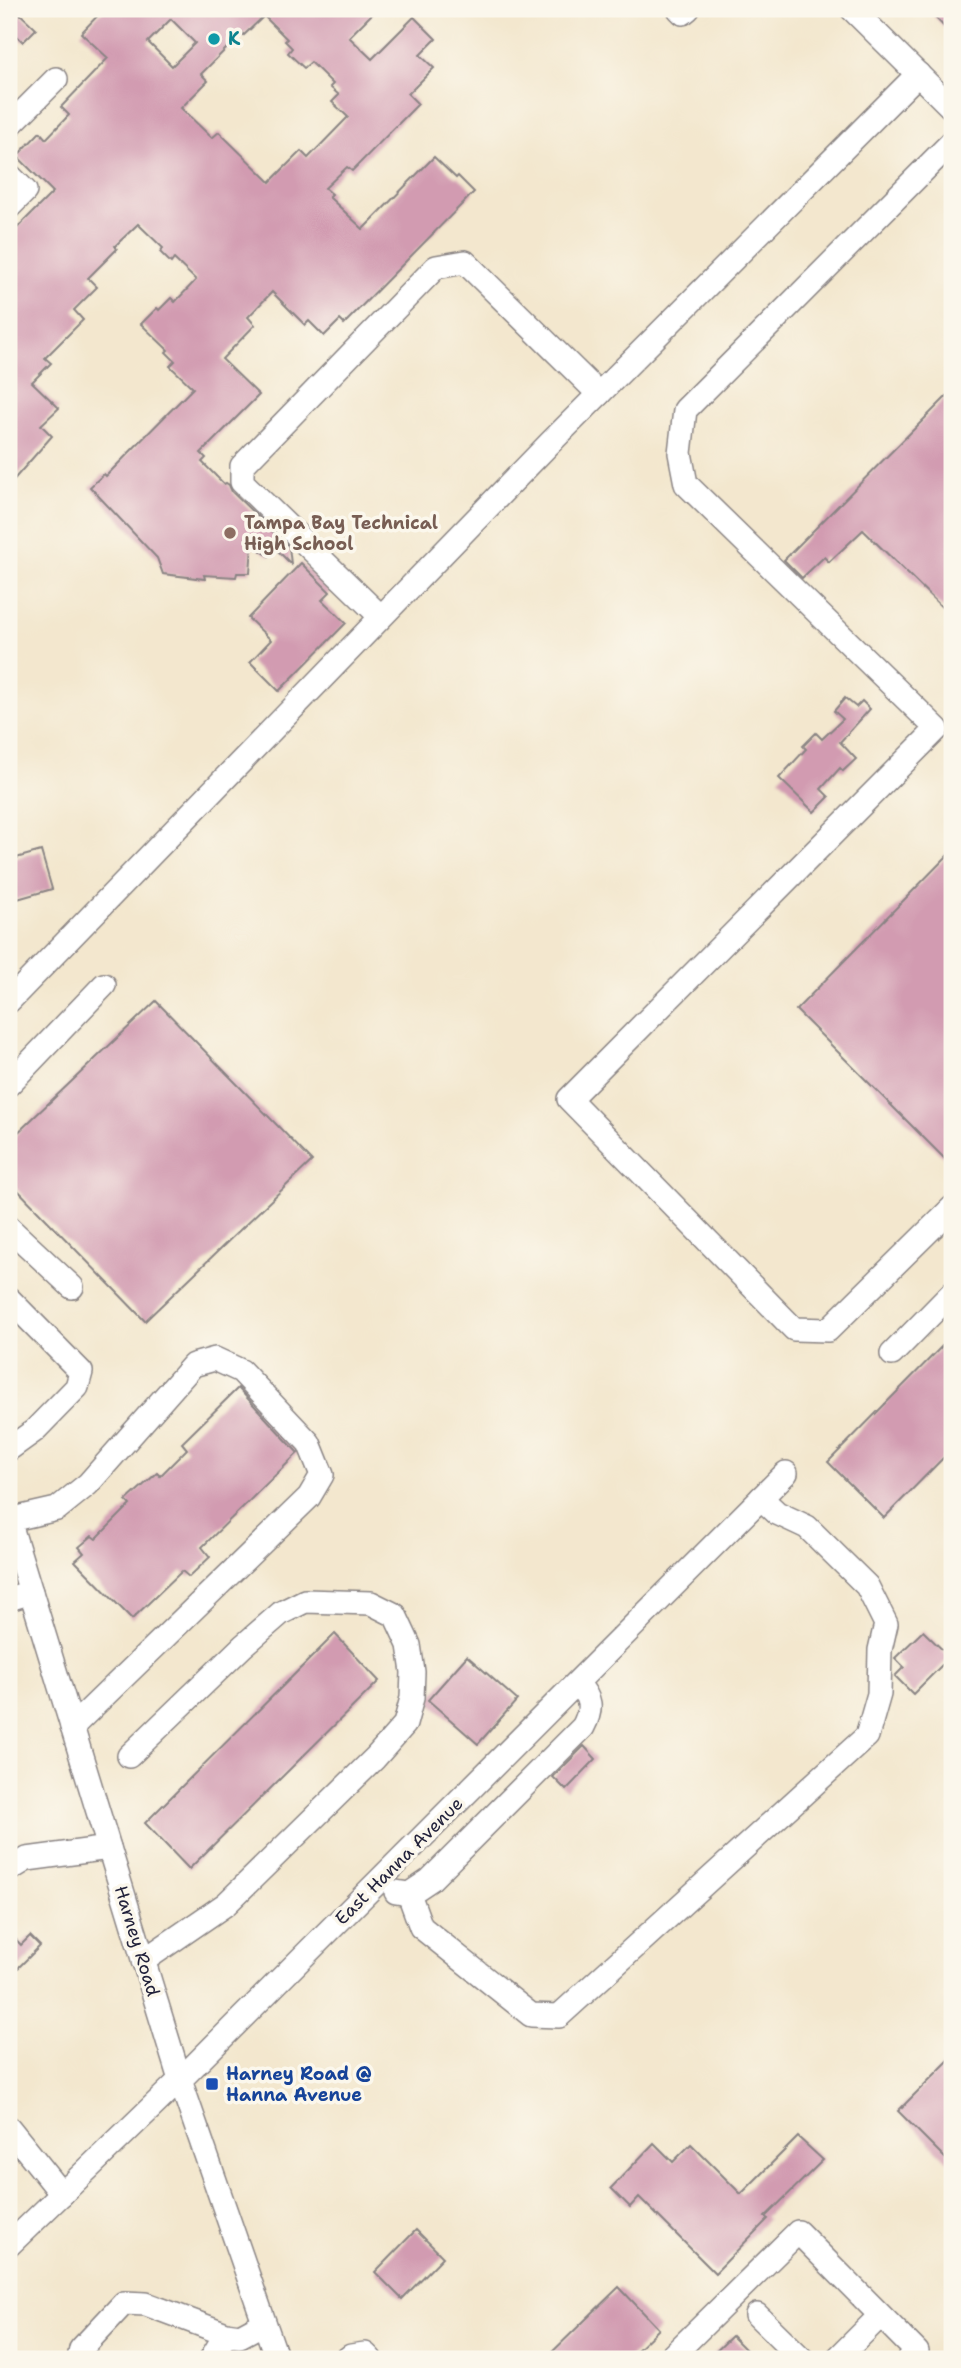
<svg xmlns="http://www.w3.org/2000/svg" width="961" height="2368" font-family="'Shantell Sans',sans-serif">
<rect width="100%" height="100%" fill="#fbf7ec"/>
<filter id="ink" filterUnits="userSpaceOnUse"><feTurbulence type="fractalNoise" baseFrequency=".0143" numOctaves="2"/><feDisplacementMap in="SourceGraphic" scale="14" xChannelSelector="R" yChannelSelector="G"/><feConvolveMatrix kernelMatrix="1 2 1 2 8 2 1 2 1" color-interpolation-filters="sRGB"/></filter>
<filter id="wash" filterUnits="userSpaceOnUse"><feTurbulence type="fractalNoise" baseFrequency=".00686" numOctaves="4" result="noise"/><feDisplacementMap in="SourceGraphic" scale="28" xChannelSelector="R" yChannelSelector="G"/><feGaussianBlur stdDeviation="1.57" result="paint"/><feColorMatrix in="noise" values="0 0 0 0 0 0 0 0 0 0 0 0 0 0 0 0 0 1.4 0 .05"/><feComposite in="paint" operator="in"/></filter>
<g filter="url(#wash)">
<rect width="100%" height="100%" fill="#f3e7ce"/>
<g id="blocks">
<g fill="#d29bb1" fill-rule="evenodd">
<path d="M9,9h6l21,20 -13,13 -14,-14z"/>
<path d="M104,9h273l-28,28 23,22 42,-42 22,22 -16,16 14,13 -26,26 10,10 -66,67 -5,-4 -22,21 7,6 -3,3 34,32 71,-72 22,21 2,-2 16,16 -130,132 -4,-4 -16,16 -15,-15 -4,4 -33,-33 -24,25 7,8 -33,34 37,36 -58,58 5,5 -4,4 22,22 2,-1 3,2 3,7 57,55 2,17 -15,-15 -7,7 -17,-11 -2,28h-13l-1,4 -32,-2 1,4 -42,-5 -6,-16 -67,-71 14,-13 2,2 87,-88 -23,-22 5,-5 -9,-9 2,-2 -27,-26 16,-16 2,2 12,-12 4,4 21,-22 -22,-21 -3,4 -11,-11 3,-4 -25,-24 -23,22 2,3 -29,29 9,9 -23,23 9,10 -38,38 6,5 -19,19 27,26 -18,17 11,11 -43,49v-249l44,-44 -36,-36 23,-24 6,7 23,-24 -8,-8 47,-49 -27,-25zM264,16l23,23 -2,2 7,7 -4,5 16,15 7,-6 22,22 -3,3 9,8 -7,7 16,15 -40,41 -7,-7 -31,31 -51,-50 -7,6 -31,-30 27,-27 -7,-7 41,-41 2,2zM171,19l24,24 -23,23 -24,-24z"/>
<path d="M927,9h25v26z"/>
<path d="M952,391v226l-89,-87 -34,32 -5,-5 -22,21 -18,-18z"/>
<path d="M301,563l29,29 -8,8 24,23 -67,68 -29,-29 21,-22 -23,-22z"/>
<path d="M845,698l11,9 6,-6 8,8 -30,33 16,17 -13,12 -3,-3 -19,21 8,8 -15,15 -35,-34 27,-29 -3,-3 13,-13 6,6 21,-20 -9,-8z"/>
<path d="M41,851l11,38 -38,11 -5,-16v-24z"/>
<path d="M952,851v315l-156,-156z"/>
<path d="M156,1001l156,160 -167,160 -136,-140v-40z"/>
<path d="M952,1336v113l-68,69 -56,-56z"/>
<path d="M238,1388l60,65 -96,94 8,10 -21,20 -7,-6 -50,48 -57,-58 9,-8 -5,-6 13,-11 4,3 34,-34 -4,-4 31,-28 3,3 27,-27 -5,-6z"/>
<path d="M923,1631l27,26 -37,37 -18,-18 9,-9 -9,-9z"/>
<path d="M335,1634l44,47 -190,188 -44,-46z"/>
<path d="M467,1656l50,44 -39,44 -50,-44z"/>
<path d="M584,1746l12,13 -30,31 -13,-13z"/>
<path d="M9,1932l12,13 9,-9 10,10 -31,31z"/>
<path d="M952,2057v108l-54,-54z"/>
<path d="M798,2137l25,23 -58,57 3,2 -53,54 -76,-76 -9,10 -19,-19 43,-45 19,19 18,-18 50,50z"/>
<path d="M416,2230l27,27 -41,42 -27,-27z"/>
<path d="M619,2287l40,42 -31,30h-83z"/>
<path d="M732,2336l23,23h-47z"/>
</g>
</g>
</g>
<g filter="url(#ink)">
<use href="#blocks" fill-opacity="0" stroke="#8a8484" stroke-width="2"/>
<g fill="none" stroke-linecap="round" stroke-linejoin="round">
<g stroke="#8a8484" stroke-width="26">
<g id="minor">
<path d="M679,9l4,4 5,-4"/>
<path d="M852,9l100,99"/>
<path d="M9,126l47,-47"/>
<path d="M952,142l-267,268 -5,43 6,31 251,245 -368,370 225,230 34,1 124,-122"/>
<path d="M9,175l16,16 -16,16"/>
<path d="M380,616l-138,-134v-16l194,-199 29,-5 134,132"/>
<path d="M9,1001l541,-558 368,-369"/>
<path d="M9,1084l95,-99"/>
<path d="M9,1228l63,59"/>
<path d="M9,1299l72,73 -4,15 -43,44 -25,18"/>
<path d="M892,1354l60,-61"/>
<path d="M9,1520l171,560 97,279"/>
<path d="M9,1520l48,-11 31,-25 105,-119 22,-6 26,12 68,72 13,32 -13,22 -237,230"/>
<path d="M9,1599l22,-7"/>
<path d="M129,1756l114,-110 38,-33 24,-12 66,2 24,12 14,30 4,27 -1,26 -7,26 -30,34 -149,146 -83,57"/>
<path d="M9,1870l18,-11 82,-11"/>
<path d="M396,1892l13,2 21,-14 153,-153c10,-19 8,-29 -6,-44"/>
<path d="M409,1894l12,33 110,88 28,1 308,-280 12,-42 1,-44 6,-26 -19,-38 -60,-59 -30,-14 -16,-15"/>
<path d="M9,2128l53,66"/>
<path d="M9,2245l171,-165 606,-607"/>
<path d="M757,2315l45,44"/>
<path d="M79,2359l2,-10 43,-46 22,1 80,30 14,2 24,-13"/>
<path d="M211,2359l15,-25"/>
<path d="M347,2359l4,-3 14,-2 5,5"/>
<path d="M669,2359l129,-127 119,120 -7,7"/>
<path d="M837,2359l43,-43"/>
</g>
</g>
<use href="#minor" stroke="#fff" stroke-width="23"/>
</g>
</g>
<circle fill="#0f9aa8" stroke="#fbf7ec" stroke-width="2.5" cx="214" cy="39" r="7"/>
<circle fill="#8d6e63" stroke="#fbf7ec" stroke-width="2.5" cx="230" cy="533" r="7"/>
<rect fill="#1a4fb4" stroke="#fbf7ec" stroke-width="2.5" x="205" y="2077" width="14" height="14" rx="3.5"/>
<g text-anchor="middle" stroke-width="7" stroke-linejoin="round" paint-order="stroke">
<g font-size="18" font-weight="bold" fill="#0d838f" stroke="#fbf7ec" text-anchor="start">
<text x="228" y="45">K</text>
</g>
<g font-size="18" font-weight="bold" fill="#785e54" stroke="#fbf7ec" text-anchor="start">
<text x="244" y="529">Tampa Bay Technical<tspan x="244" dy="21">High School</tspan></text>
</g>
<g font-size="18" fill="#22223b" stroke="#fbf7ec">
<text transform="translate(399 1861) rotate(-45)" y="6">East Hanna Avenue</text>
<text transform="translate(137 1941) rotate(73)" y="6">Harney Road</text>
</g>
<g font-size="18" font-weight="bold" fill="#164399" stroke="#fbf7ec" text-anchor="start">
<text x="226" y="2080">Harney Road @<tspan x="226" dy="21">Hanna Avenue</tspan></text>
</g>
</g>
<rect width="961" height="2368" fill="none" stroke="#fbf7ec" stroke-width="35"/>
</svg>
